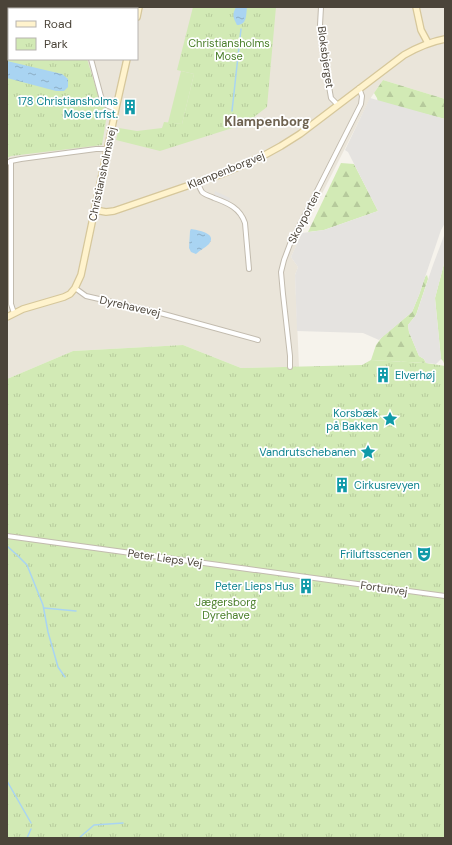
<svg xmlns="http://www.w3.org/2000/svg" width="452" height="845" font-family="'DM Sans',sans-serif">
<defs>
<pattern id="forest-firs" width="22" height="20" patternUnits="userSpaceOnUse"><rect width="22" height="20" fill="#d2eab5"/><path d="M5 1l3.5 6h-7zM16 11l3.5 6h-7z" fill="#b6ca9c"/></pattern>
<pattern id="park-tufts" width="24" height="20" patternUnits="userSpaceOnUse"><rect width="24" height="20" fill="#d2eab5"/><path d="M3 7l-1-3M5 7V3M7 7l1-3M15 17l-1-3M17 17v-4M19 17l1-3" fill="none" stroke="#b6ca9c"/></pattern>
<pattern id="water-ripples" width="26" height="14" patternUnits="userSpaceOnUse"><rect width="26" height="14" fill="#a9d4f2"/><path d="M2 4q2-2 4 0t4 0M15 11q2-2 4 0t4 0" fill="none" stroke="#8caec5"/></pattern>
</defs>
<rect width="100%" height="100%" fill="#f6f3ec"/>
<path fill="#eae5da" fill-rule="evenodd" d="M7,7h438v92l-62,-19 -13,19 -68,134 -11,24 7,10 -3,8 4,92 -58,1 -58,-23 -110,6 -66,28zM9,9h128v50h-128z"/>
<g fill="#d2eab5">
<path d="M181,71l13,3 -12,50 -14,-1z"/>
<path d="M445,260v106l-2,-5 -2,-2 -6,-61z"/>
</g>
<g fill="url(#forest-firs)">
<path d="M383,80l62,19v20l-67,-17 -1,-4 -3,-5z"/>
<path d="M341,163l13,1 24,47 -54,19 -16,2z"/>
<path d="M427,275l1,4 -12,36 -8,10 1,7 10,24 5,3 2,4 -55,-3 5,-15 6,-8 30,-25 7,-17 6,-18z"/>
</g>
<g fill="url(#park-tufts)">
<path d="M193,7h83l-9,100 -22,17 -85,27 -44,-11 3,-12 18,3 25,-3 2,-6 18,2 12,-50 -17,-4z"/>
<path d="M7,37l2,1v21h78l14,45 7,4 -6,37 -91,11 -4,2z"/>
<path d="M183,345l58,23 121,-3 9,-5 55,3 19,3v472h-438v-459l66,-28z"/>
</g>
<g fill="#e5e3e0">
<path d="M370,98l75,21v104l-4,7 -22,65 -7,17 -33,28 -16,-7 -66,-2 -2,-56 3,-8 -7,-10 11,-24 22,-3 54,-19 -30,-59 -3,-2z"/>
<path d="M215,191l15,7 -1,4 -15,-7z"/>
<path d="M445,233v27l-10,38 6,61 -5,5 -10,-1 -2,-4 -5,-3 -10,-24 -1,-7 8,-10 17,-50z"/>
</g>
<g fill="url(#water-ripples)">
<path d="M236,7h11c-1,8 0,18 -10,18 -4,-8 -5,-10 -1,-18z"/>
<path d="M7,61l55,13 6,5v8l-4,4h-8l-49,-13z"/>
<path d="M191,229c6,1 27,4 18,15 -4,4 -9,6 -13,10l-5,-2 -2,-4 1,-17z"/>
</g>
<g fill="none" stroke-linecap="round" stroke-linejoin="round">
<g stroke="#a9d4f2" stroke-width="1.5">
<path d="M232,111l9,-82"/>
<path d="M7,546l10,9 10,10 16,40 5,27 10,35 7,10"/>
<path d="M44,608l32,3"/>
<path d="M7,781l24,42"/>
<path d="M27,838l4,-9"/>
<path d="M79,838l15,-13 29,-2"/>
</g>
<g stroke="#c2bbae" stroke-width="6">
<g id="street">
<path d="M8,7v3"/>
<path d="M77,7l1,2"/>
<path d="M321,7l-1,18 1,15 10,58 7,7"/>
<path d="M91,59l11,41c3,6 8,7 14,8"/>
<path d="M11,161v143l3,9"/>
<path d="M7,163l4,-2 10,-2 75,-10h12"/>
<path d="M198,183c1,3 2,6 4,9 3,3 8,4 12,6 14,5 26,10 31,25l4,46"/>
<path d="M75,288l11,8 74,17 98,27"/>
<path d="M290,367v-11l-7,-62 -2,-22 3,-12 6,-16 71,-140 1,-8 -3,-8"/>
<path d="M7,536l438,60"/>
</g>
</g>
<g stroke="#d6c79b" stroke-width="8">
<g id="secondary">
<path d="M416,7l5,23 7,13"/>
<path d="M137,17l2,-10"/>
<path d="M95,210l11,2 8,-1 108,-37 39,-17 20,-11 19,-12 104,-79c14,-8 25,-13 41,-16"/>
<path d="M7,317l16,-8 41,-12 6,-3 5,-6 6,-13 35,-167 11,-49"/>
</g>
</g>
<use href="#street" stroke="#fff" stroke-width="4"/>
<use href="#secondary" stroke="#fff3cd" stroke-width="5.5"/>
</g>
<defs>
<g id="building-bare" transform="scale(1.2)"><path d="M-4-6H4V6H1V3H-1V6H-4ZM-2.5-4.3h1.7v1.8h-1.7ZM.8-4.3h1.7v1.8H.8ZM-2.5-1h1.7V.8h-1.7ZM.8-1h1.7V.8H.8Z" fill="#0f9aa8" stroke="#fff" stroke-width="2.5" paint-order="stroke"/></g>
<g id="sight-bare" transform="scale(1.2)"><path d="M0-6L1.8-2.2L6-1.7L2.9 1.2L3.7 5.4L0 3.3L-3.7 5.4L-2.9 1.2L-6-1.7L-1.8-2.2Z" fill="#0f9aa8" stroke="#fff" stroke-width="2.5" paint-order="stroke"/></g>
<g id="theatre-bare" transform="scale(1.2)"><path d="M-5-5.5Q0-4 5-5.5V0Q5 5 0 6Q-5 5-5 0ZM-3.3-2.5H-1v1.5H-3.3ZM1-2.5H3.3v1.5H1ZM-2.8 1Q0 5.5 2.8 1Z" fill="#0f9aa8" stroke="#fff" stroke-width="2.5" paint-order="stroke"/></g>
</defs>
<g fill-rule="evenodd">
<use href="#building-bare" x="130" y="107"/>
<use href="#building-bare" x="383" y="375"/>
<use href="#sight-bare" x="390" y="419"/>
<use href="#sight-bare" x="368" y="452"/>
<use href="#building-bare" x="342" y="485"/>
<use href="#theatre-bare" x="424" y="554"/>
<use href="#building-bare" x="306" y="586"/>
</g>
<g text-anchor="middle" stroke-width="3.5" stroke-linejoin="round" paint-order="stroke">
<g font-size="11" fill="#4a7f2a" stroke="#fff">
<text x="229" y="47">Christiansholms<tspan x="229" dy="13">Mose</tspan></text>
<text x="226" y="606">Jægersborg<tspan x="226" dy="13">Dyrehave</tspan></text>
</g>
<g font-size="11" fill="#4b4439" stroke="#fff">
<text transform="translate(326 57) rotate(82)" y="4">Bloksbjerget</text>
<text transform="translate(226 170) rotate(-22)" y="4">Klampenborgvej</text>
<text transform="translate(102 174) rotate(-78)" y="4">Christiansholmsvej</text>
<text transform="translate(304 217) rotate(-63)" y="4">Skovporten</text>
<text transform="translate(130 306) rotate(13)" y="4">Dyrehavevej</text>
<text transform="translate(165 558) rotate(8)" y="4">Peter Lieps Vej</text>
<text transform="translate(384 588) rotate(8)" y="4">Fortunvej</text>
</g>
<g font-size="11" fill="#0d838f" stroke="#fff" text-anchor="end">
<text x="118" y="105">178 Christiansholms<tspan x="118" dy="13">Mose trfst.</tspan></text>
<text x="395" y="379" text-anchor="start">Elverhøj</text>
<text x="378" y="417">Korsbæk<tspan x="378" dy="13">på Bakken</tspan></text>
<text x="356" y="456">Vandrutschebanen</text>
<text x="354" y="489" text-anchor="start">Cirkusrevyen</text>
<text x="412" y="558">Friluftsscenen</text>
<text x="294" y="590">Peter Lieps Hus</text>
</g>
<g font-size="13" font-weight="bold" fill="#6e6250" stroke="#fff">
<text x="267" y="126">Klampenborg</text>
</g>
</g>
<rect width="452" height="845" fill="none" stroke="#4b4439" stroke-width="16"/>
<rect x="8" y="8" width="130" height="52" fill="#ffffff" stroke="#b7b4b0"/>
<rect x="16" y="21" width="20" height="6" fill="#fff3cd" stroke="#b7b4b0"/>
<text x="44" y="28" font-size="12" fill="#4b4439">Road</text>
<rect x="16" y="38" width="20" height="12" fill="url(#park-tufts)" stroke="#b7b4b0"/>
<text x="44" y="48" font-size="12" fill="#4b4439">Park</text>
</svg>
